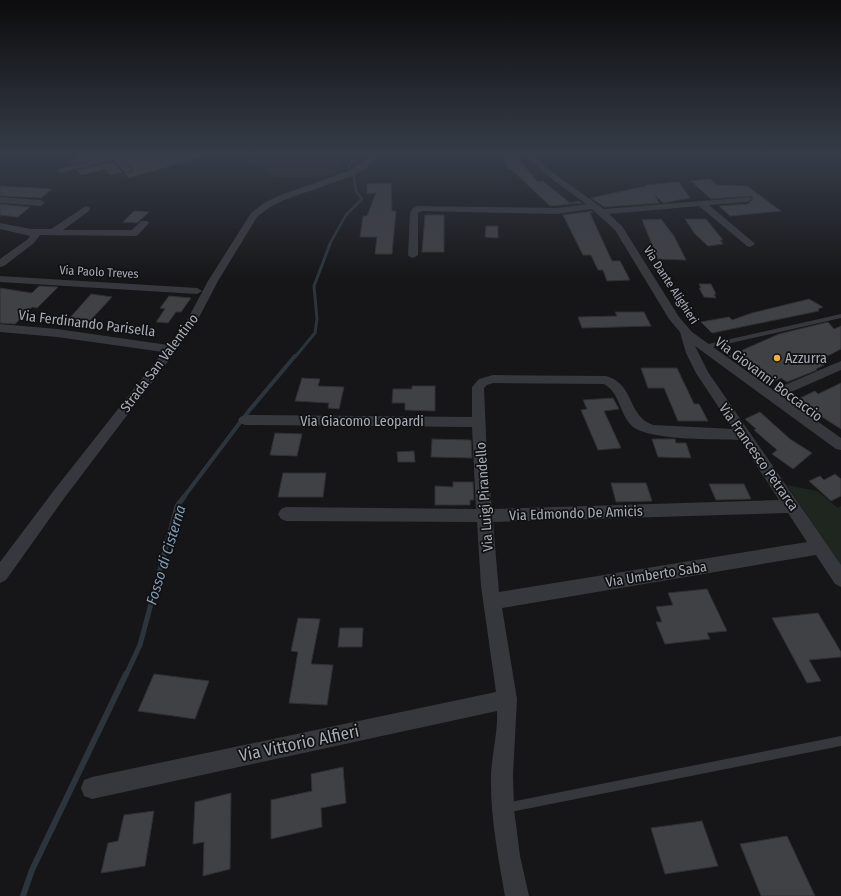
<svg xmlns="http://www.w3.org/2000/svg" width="841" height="896" font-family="'Fira Sans Condensed',sans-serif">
<rect width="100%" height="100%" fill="#161618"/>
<path fill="#222225" d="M237,155h106l-6,12v5l-17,6 -43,-1z"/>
<path fill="#1e261f" d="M787,485l30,6 21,17 3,-2v61z"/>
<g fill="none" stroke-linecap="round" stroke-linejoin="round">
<g stroke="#2c353c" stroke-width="2.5">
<path d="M348,169l7,-14"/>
<path d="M329,245l17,-30 16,-16 -6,-8 -2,-14"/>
</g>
<path stroke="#2c353c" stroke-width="3" d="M295,357l20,-24 2,-14 -3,-33 16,-42"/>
<path stroke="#2c353c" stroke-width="4" d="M183,498l65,-86 47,-56"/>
<path stroke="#2c353c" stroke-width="5" d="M126,675l14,-30 37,-139 7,-9"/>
<path stroke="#2c353c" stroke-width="6" d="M23,896l9,-26 94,-196"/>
</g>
<g fill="#404145" stroke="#303034">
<path d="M83,155h6l10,2 -27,7 -2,-2z"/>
<path d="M135,155h62v3l-68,20 -4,-5h7v-5l-9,-10z"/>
<path d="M500,155h16l9,12 13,15 5,-1 27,22 9,-2 3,2 -32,3 -39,-37 -2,1z"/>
<path d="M113,162l9,10 -12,3 -5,-6 -24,6 -4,-5z"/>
<path d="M710,179l7,6 30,1 34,25 -51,5 -11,-10 29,-2 5,-5 -1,-3 -41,3 -20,-18z"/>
<path d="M679,182l11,16 -27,5 -8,-8 4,8 -55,4 -13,-9 55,-12 -1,-1z"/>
<path d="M391,183l1,28h4l-4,43h-17l2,-17h-17l3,-21h4l9,-23 -9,1v-10z"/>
<path d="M0,186l52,3 -11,9 -41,-2z"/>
<path d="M0,204l30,3 -12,10 -18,-2z"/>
<path d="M134,211l15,1 -12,11 -14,-1z"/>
<path d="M592,211l1,1 -3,1 22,48h8l10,19 -23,1 -4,-11h-5l-7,-15h-8l-20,-40z"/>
<path d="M425,215h19v37h-22z"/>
<path d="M661,219l13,17 12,24 -28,-1 -16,-39z"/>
<path d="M685,219h21l17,21h-3l3,4 -15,2 -13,-12z"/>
<path d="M486,226h12v12l-13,-1z"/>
<path d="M699,284h12l5,10h-2l2,4 -12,-1 -5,-9h2z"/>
<path d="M39,286l19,1 -21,21 -5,-1 -17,17 -15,-1v-35l32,5z"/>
<path d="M91,294l21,3 -24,26 -20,-3z"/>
<path d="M169,296l22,2 -10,14h-5l-8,11 -12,-1 9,-13 -5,-1z"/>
<path d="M809,299l14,8 -5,2 1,2 -107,22 -11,-11 28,-5 3,3 20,-7z"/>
<path d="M615,312h29l7,14 -69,2 -4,-11 39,-1z"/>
<path d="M828,322l6,7 7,-3v23l-23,12 6,4 -8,4 1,1 -30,12 -6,-4 -13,6 -39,-28 50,-22z"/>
<path d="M641,368h36l17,36h5l9,17h-30l-14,-33h-16z"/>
<path d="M302,378l18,1 -2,7 26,1 -5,22 -11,-1 1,-5 -34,-2z"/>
<path d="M841,383v46l-19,-12h-2l-24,-17 19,-9 3,3z"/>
<path d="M412,386h23v25l-30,-1v-7h-13l1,-14h19z"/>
<path d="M613,398l6,11 -15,2 17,37 -23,2 -17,-40 6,-1 -4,-9z"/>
<path d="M760,412l30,27 22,14 -19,16 -21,-15 5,-4 -23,-20 2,-1 -11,-10z"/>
<path d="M275,433l27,1 -5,22 -27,-1z"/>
<path d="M432,439l39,1 1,18 -41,-1z"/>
<path d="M652,439h23l1,4h10l5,15 -33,-1z"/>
<path d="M414,451l1,11h-17l-1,-10z"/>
<path d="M283,473h43l-3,24h-45z"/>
<path d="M835,474l6,5v17l-10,5 -22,-20 11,-5 4,4z"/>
<path d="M453,482h20l1,18h-4v5h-35v-19l18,1z"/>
<path d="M611,483h35l6,18 -36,1z"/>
<path d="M709,484h35l7,15 -35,1z"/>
<path d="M707,589l20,42 -20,2 3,6 -45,5 -9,-22h6l-6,-15 17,-2 -5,-12z"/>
<path d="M818,613l23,39v5l-32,3 12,21 -14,2 -35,-65z"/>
<path d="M298,618l22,1 -9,45 22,1 -6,40 -38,-2 9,-51 -7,-1z"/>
<path d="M340,628h23l-1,19h-24z"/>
<path d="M154,674l55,7 -14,38 -57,-8z"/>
<path d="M343,767l3,36 -25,5 1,19 -51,12v-39l41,-9 -1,-17z"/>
<path d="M231,793l-1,76 -27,7 1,-34 -11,2 2,-42z"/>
<path d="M154,811l-9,55 -44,7 7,-30 10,-2 6,-26z"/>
<path d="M702,821l16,45 -53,8 -14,-46z"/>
<path d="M787,836l28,60h-54l-21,-52z"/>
</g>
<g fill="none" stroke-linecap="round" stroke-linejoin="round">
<g fill="#37383d" fill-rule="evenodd">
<path d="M841,314v4l-137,31 -3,-2 3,-2z"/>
<path d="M841,736v10l-335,67 -4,-1 -1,-4 1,-4 4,-1z"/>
</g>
<g fill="#37383d" fill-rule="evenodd">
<path d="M112,155h15l-7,3 11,10v4h-6l-12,-12 -52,13 -4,-2 1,-2z"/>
<path d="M369,155h8l-8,11 -14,9 -71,25 -14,7 -13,10 -39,64 -24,46 -129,170 -59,83 -6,3v-21l55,-73 108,-137 -106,-15 -57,-5v-8l57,5 111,16 17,-21 23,-43 43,-68 13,-10 14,-7 71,-25 14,-9z"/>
<path d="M525,155h8l20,18 51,36 147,-12 1,2 -4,3 -39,3 44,37 2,2 -5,3 -3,-1 -48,-40 -90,8 13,12 57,91 13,15 81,58 68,-29v9l-59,26 59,42v12l-5,-1 -141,-103 13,26 133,193v22l-6,-3 -19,-29 -314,53 15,91 -4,76 1,34 6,47 9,40h-24c-7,-40 -15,-81 -14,-121 1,-21 7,-43 6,-64l-405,88 -8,-3 -3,-8 3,-8 8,-3 404,-85 -15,-106 -4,-64 -191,-1 -5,-2 -3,-5 3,-5 5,-2 190,2 -4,-82 -227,-2 -5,-2 -2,-3 2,-3 5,-2 227,2v-30l7,-8 14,-4 113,1c29,8 21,40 47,49l80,4 -37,-56 -10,-20 -6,-21 -11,-13 -54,-89 -23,-21 -35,5 -135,-3 -4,2v42l-5,3 -3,-1 -2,-2 2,-42 2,-4 5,-3 140,2 29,-4 -38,-28zM493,383l111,1c16,9 15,28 27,41 15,16 85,14 109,15l39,60 -287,9 -5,-50 -3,-71 3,-3zM788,513l19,29 -308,50 -6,-70z"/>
<path d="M0,197l41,3 4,3 -4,3 -41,-3z"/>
<path d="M86,206l3,1 1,2 -1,2 -26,19h69l9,-9h6l2,2 -11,12 -3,1 -95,-1 -6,8 -30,23 -4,1v-8l28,-20 2,-3 -30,-7v-6l31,6h20z"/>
<path d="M0,276l197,12 5,3 -5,3 -197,-12z"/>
</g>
</g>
<linearGradient id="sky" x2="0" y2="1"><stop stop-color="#0c0c0d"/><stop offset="0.55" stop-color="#363c48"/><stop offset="1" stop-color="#363c48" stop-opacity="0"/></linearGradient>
<rect width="841" height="280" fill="url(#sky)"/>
<circle fill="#f2b134" stroke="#111113" stroke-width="1.5" cx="777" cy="358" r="4"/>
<g text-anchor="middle" stroke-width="3.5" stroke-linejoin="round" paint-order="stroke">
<g font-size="12" fill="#a8adb8" stroke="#111113">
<text transform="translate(99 272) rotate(3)" y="4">Via Paolo Treves</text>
<text transform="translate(671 285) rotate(57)" y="4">Via Dante Alighieri</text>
</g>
<g font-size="14" fill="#a8adb8" stroke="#111113">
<text transform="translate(87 323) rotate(7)" y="5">Via Ferdinando Parisella</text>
<text transform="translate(159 363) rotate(-53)" y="5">Strada San Valentino</text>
<text transform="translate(769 379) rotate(37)" y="5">Via Giovanni Boccaccio</text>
<text x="362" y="426">Via Giacomo Leopardi</text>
<text transform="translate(759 457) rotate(55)" y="5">Via Francesco Petrarca</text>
<text transform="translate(484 497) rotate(-94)" y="5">Via Luigi Pirandello</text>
<text transform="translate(576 513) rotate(-2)" y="5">Via Edmondo De Amicis</text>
<text transform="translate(656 574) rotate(-9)" y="5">Via Umberto Saba</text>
</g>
<g font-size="14" fill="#a8adb8" stroke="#111113" text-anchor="start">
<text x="785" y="363">Azzurra</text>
</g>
<g font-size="15" font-style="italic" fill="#7f9bb3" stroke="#111113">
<text transform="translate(166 555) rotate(-73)" y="5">Fosso di Cisterna</text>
</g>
<g font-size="17" fill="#a8adb8" stroke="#111113">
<text transform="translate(299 743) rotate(-12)" y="6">Via Vittorio Alfieri</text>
</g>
</g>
</svg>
